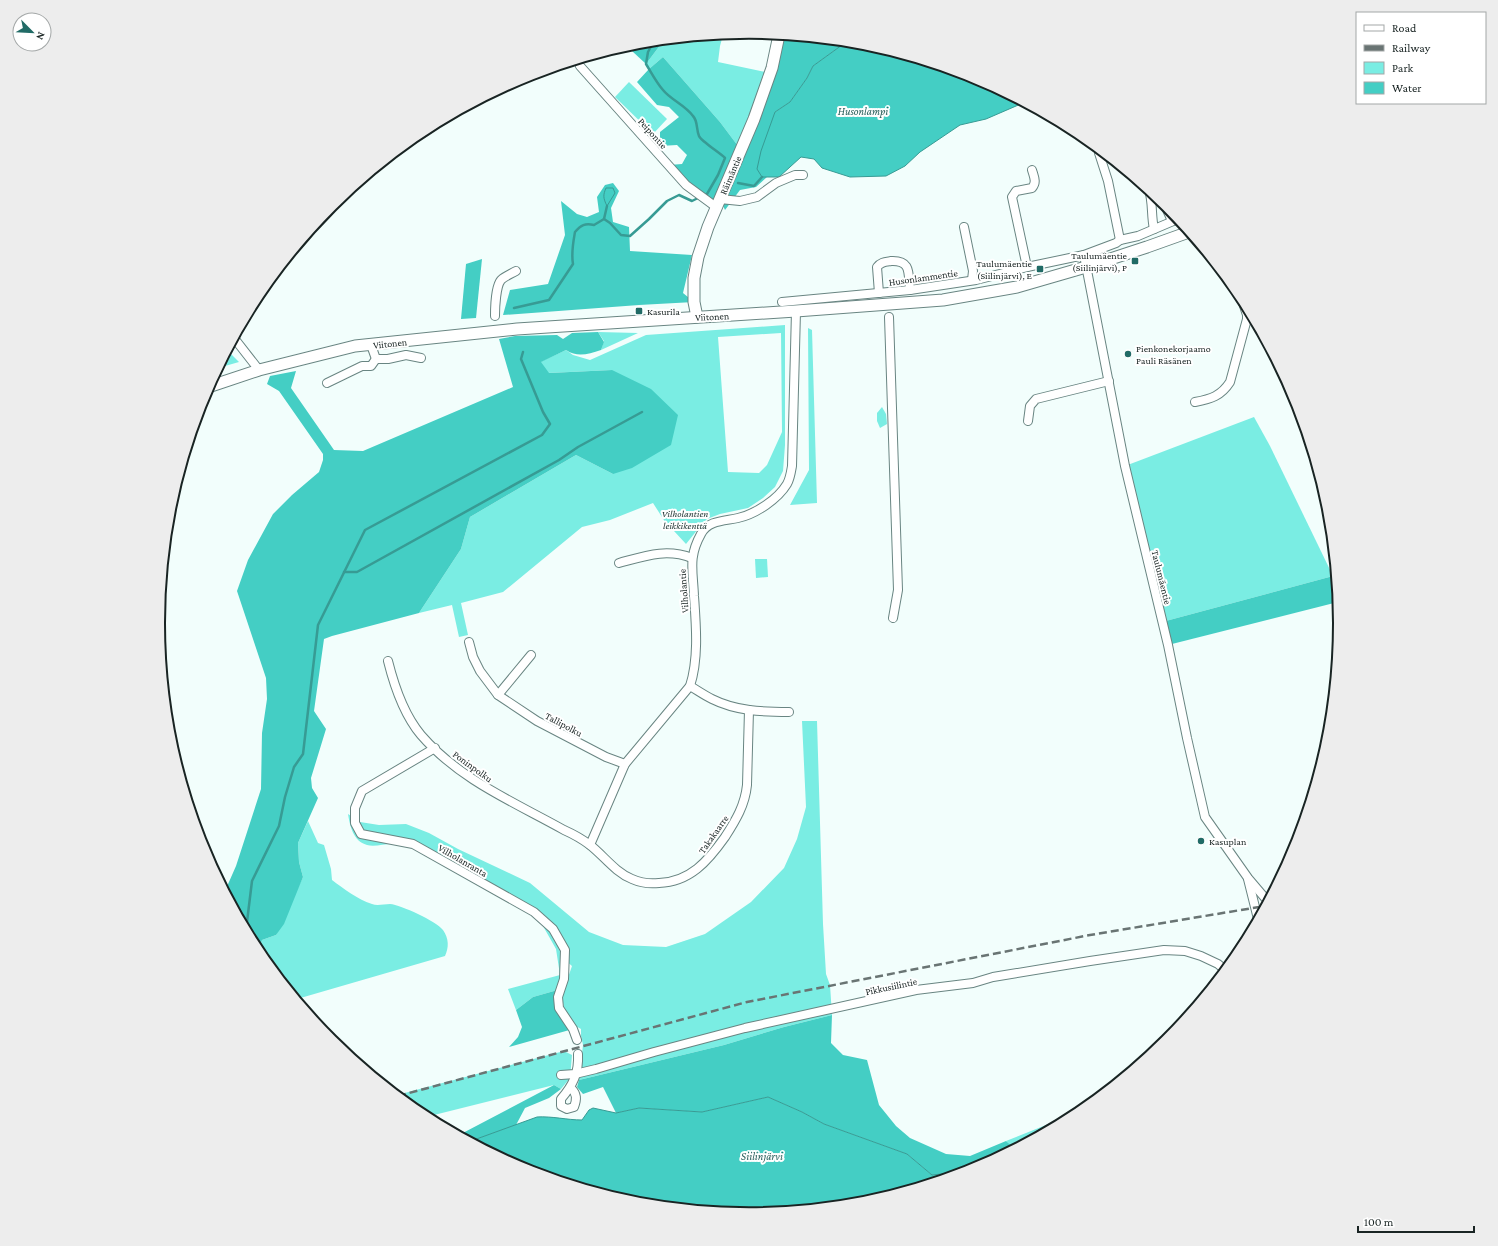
<svg xmlns="http://www.w3.org/2000/svg" width="1498" height="1246" font-family="'Crimson Pro',serif">
<rect width="100%" height="100%" fill="#f2fefc"/>
<g fill="#7aede3" fill-rule="evenodd">
<path d="M723,35l-3,11 -2,16 52,11 -29,77 -21,-28 -57,-65 -14,12 -3,-5 18,-24z"/>
<path d="M629,82l38,37 -14,15 -38,-37z"/>
<path d="M785,325v120l-2,26 -8,16 -12,11 -15,10 -28,6 -13,5 -5,5 -16,20 -12,-13 -5,-3 -16,-25 -43,17 -28,7 -79,65 -42,11 7,32 -9,2 -7,-32 -33,8 42,-64 9,-32 106,-62 37,19 -1,-104 -64,3 -8,-11 26,-12 7,5 17,5 56,-25zM781,333l1,99 -15,33 -8,8 -31,-1 -10,-135z"/>
<path d="M808,328l4,2 5,173 -27,2 19,-35z"/>
<path d="M598,332l40,1 -37,17 3,-9z"/>
<path d="M228,351l11,11 -21,6 9,-17z"/>
<path d="M882,407l4,7 1,10 -7,4 -3,-7v-8z"/>
<path d="M1254,417l16,29 63,130 -171,46 -37,-156z"/>
<path d="M755,559h12l1,18 -12,1z"/>
<path d="M802,721h15l6,203 3,50 4,11 2,30 -48,12 -60,18 -145,35 4,-35 -2,-9v-7c-6,-3 -9,-6 -13,-13 -11,-18 -2,-31 4,-50l-7,-6 -4,29 -28,8 -17,13 -8,-21 52,-14 -4,-26 -13,-23 -13,-12 -119,-67c-6,-1 -13,-2 -19,-3 -8,0 -18,3 -25,1 -14,-4 -17,-19 -19,-31l12,8 19,3 27,-1 23,9 29,16 72,34 59,49 34,13 43,2 39,-13 46,-32 33,-34 13,-29 9,-32z"/>
<path d="M308,821l10,22 6,2 7,24 1,11c12,9 25,19 40,24 5,2 12,0 18,0 11,1 46,17 53,26 6,9 6,17 2,26l-148,43 -39,-47 4,-12 14,-5 27,-58 -4,-15 -1,-19z"/>
<path d="M564,1051l8,4 -2,23 -9,11 -7,-4 -128,32 -6,-3 -23,-19z"/>
<path d="M1076,1113l1,2 -63,33 -8,-7z"/>
</g>
<g fill="#44cec4">
<path d="M779,35l64,6 -1,4 -29,21 -6,12 -17,24 -15,10 -13,65h5l-11,10 -16,3 -15,20 -5,-11 -4,8 -47,-42 13,-1 5,-9 -10,-10 -17,1v-14l19,-15 -10,-10 -12,-2 -20,-23 12,-13 14,-12 57,65 21,28z"/>
<path d="M664,40l-18,24 -14,-13 5,-8z"/>
<path d="M613,183l6,8 -8,17 2,14 16,5 1,24 62,4 -9,38 11,9 -55,3 -136,10 7,-25 38,-6 17,-49 -4,-34 16,13 10,3 12,-5 -2,-15 8,-12z"/>
<path d="M482,259l-6,59 -15,1 5,-55z"/>
<path d="M598,332l6,10 -3,8c-13,4 -23,8 -35,0l-25,12 8,11 63,-3 39,19 27,26 -7,30 -39,23 -19,6 -37,-19 -106,62 -9,32 -42,64 -87,23 -8,3 -10,72 12,18 -15,49 1,10 6,10 -20,45 1,19 4,15 -19,47 -8,11 -14,5 -4,12 -33,-61 11,-25 25,-77 1,-56 5,-34 -1,-21 -29,-87 11,-31 25,-46 19,-19 27,-23 4,-12v-6l-44,-63 -12,-7 3,-8 26,-5 -5,17 43,62 29,1 150,-64 -14,-48 16,-3 42,-1 6,4 9,-6z"/>
<path d="M1333,576l3,8 2,18 -170,43 -6,-23z"/>
<path d="M561,989l-3,8 15,32 -64,18 9,-10 4,-10 -6,-17 17,-13z"/>
<path d="M832,1015l-1,28 12,12 24,5 12,45 17,21 14,12 36,16 24,2 36,-15 8,7 -39,21 -7,2 -36,4 -25,-21 -83,-30 -22,-12 -34,-15 -66,15 -63,-4 -23,5 -13,-26 -20,7 -6,-7 2,-7 145,-35 60,-18z"/>
<path d="M554,1085l7,4 -12,9 -24,10 -9,17 -45,16 -12,-6z"/>
</g>
<g fill="#44cec4" stroke="#379b94">
<path d="M843,41l22,2 110,34 48,26 -37,16 -26,6 -40,27 -15,14 -19,10 -36,1 -28,-9 -8,-9 -13,-2 -22,20h-17l-5,-8 4,-18 14,-39 15,-10 17,-24 6,-12 29,-21z"/>
<path d="M606,188h7l2,5 -8,13c-4,-8 -4,-11 -1,-18z"/>
<path d="M768,1097l34,15 22,12 83,30 25,21 36,-4 -104,32 -115,11 -116,-11 -110,-34 -52,-28 66,-24c15,-1 30,3 45,3l7,-10 4,-2 23,5 23,-5 63,4z"/>
</g>
<g fill="none" stroke-linecap="round" stroke-linejoin="round">
<g stroke="#379b94" stroke-width="2.5">
<path d="M654,41l-6,11 -2,12c5,8 10,18 17,26 8,10 22,15 30,26 5,5 3,13 6,20 2,5 21,17 26,22l-7,17 -11,19 -2,1"/>
<path d="M738,183l16,3 8,-9"/>
<path d="M604,219l3,-13"/>
<path d="M514,308l35,-8 24,-36c-2,-11 0,-21 2,-32 6,-7 10,-9 19,-7l10,-6 6,4 11,12 9,1 19,-17 18,-18 12,-6 13,6 8,-4"/>
<path d="M344,572h13l202,-112 19,-13 64,-35"/>
<path d="M246,930l6,-49 27,-55 6,-29 9,-30 9,-13 15,-129 47,-95 177,-95 8,-11 -7,-12 -22,-53 2,-7"/>
</g>
<g stroke="#698582" stroke-width="10">
<g id="street">
<path d="M580,66l106,119 30,22"/>
<path d="M1099,153l9,28 12,59"/>
<path d="M1149,190c4,12 2,26 5,39"/>
<path d="M720,199l20,2 17,-4 19,-14 19,-8h8"/>
<path d="M1164,203l8,18"/>
<path d="M964,227l9,44 -1,9"/>
<path d="M1084,255l41,211 43,179 19,93 18,79 43,61 17,20"/>
<path d="M1027,267l-15,-70 4,-6 16,-3c5,-6 2,-11 0,-18"/>
<path d="M879,293l-2,-26c4,-5 8,-5 14,-6 21,-1 17,13 19,29"/>
<path d="M782,302l128,-12 66,-10 51,-13 57,-12 32,-12 4,-3 18,-4 40,-17"/>
<path d="M495,316c0,-9 1,-30 6,-36 4,-4 10,-6 15,-9"/>
<path d="M889,317l9,273 -5,28"/>
<path d="M234,338l25,32"/>
<path d="M371,345l5,14h12l18,-4 15,3"/>
<path d="M327,383l35,-17h9l5,-7"/>
<path d="M1195,402c16,-3 26,-6 35,-20l17,-63v-4l-7,-21"/>
<path d="M1028,421l2,-15 6,-7 73,-18"/>
<path d="M619,563c26,-7 47,-15 73,-5"/>
<path d="M469,642l4,15 7,14 18,24 39,26 69,36 19,7"/>
<path d="M388,661c6,24 17,55 33,74 39,45 93,67 143,95 9,4 18,9 26,15 14,11 25,27 42,34 9,4 18,5 27,4 31,-1 49,-22 66,-46 11,-17 20,-32 22,-52l2,-75"/>
<path d="M690,686c7,4 14,9 22,13 24,12 50,13 77,13"/>
<path d="M498,695l33,-40"/>
<path d="M435,748l-73,43 -7,17v15l6,11 52,10 121,68 19,17 12,21 -1,29 -6,18 1,11 14,21 4,11"/>
<path d="M590,845l35,-81 65,-78c9,-28 6,-61 4,-90 -1,-25 -6,-39 7,-62 7,-14 24,-13 37,-16 18,-4 40,-19 49,-34 3,-5 4,-12 5,-18l4,-155"/>
<path d="M1248,879l10,40"/>
<path d="M561,1075l14,-1 21,-5 58,-17 91,-24 171,-38 57,-7 20,-6 97,-16 74,-11 21,1 16,5 17,8 7,6"/>
<path d="M571,1088c6,6 6,11 3,19l-7,2 -6,-3v-7c12,-14 18,-26 17,-45"/>
</g>
</g>
<g stroke="#698582" stroke-width="13">
<g id="secondary">
<path d="M697,317l-3,-15v-24l4,-21 10,-30 46,-108 18,-51 7,-33"/>
<path d="M208,387l51,-17 96,-24 162,-17 279,-18 147,-11 74,-13 69,-20 61,-20 42,-15"/>
</g>
</g>
<use href="#street" stroke="#fff" stroke-width="8"/>
<use href="#secondary" stroke="#fff" stroke-width="11"/>
<path stroke="#697473" stroke-width="2.5" stroke-dasharray="8 4" stroke-linecap="butt" d="M398,1096l349,-94 343,-67 175,-29"/>
</g>
<g fill="#216b66" stroke="#fff" stroke-width="1.5">
<rect x="1131" y="257" width="8" height="8" rx="2"/>
<rect x="1036" y="265" width="8" height="8" rx="2"/>
<rect x="635" y="307" width="8" height="8" rx="2"/>
<circle cx="1128" cy="354" r="4"/>
<circle cx="1201" cy="841" r="4"/>
</g>
<g text-anchor="middle" stroke-width="4" stroke-linejoin="round" paint-order="stroke">
<g font-size="10" fill="#192423" stroke="#fff">
<text transform="translate(653 133) rotate(48)" y="4">Peipontie</text>
<text transform="translate(730 175) rotate(-67)" y="4">Räimäntie</text>
<text transform="translate(923 277) rotate(-8)" y="4">Husonlammentie</text>
<text transform="translate(712 316) rotate(-3)" y="4">Viitonen</text>
<text transform="translate(390 343) rotate(-6)" y="4">Viitonen</text>
<text transform="translate(1162 577) rotate(76)" y="4">Taulumäentie</text>
<text transform="translate(683 591) rotate(-94)" y="4">Vilholantie</text>
<text transform="translate(564 724) rotate(28)" y="4">Tallipolku</text>
<text transform="translate(473 766) rotate(36)" y="4">Poninpolku</text>
<text transform="translate(713 834) rotate(-55)" y="4">Takakaarre</text>
<text transform="translate(463 860) rotate(30)" y="4">Vilholanranta</text>
<text transform="translate(891 986) rotate(-12)" y="4">Pikkusiilintie</text>
</g>
<g font-size="10" fill="#192423" stroke="#fff" text-anchor="start">
<text x="1127" y="259" text-anchor="end">Taulumäentie<tspan x="1127" dy="12">(Siilinjärvi), P</tspan></text>
<text x="1032" y="267" text-anchor="end">Taulumäentie<tspan x="1032" dy="12">(Siilinjärvi), E</tspan></text>
<text x="647" y="315">Kasurila</text>
<text x="1136" y="352">Pienkonekorjaamo<tspan x="1136" dy="12">Pauli Räsänen</tspan></text>
<text x="1209" y="845">Kasuplan</text>
</g>
<g font-size="10" font-style="italic" fill="#1a312f" stroke="#fff">
<text x="685" y="517">Vilholantien<tspan x="685" dy="12">leikkikenttä</tspan></text>
</g>
<g font-size="11" font-style="italic" fill="#265d59" stroke="#fff">
<text x="863" y="115">Husonlampi</text>
<text x="762" y="1160">Siilinjärvi</text>
</g>
</g>
<path d="M0 0H1498V1246H0ZM165 623a584 584 0 1 1 1168 0a584 584 0 1 1-1168 0Z" fill="#ededed" fill-rule="evenodd"/>
<path fill="none" stroke="#192423" stroke-width="2" d="M165 623a584 584 0 1 1 1168 0a584 584 0 1 1-1168 0Z"/>
<rect x="1356" y="12" width="130" height="92" fill="#ffffff" stroke="#a3a7a7"/>
<rect x="1364" y="25" width="20" height="6" fill="#ffffff" stroke="#a3a7a7"/>
<text x="1392" y="32" font-size="12" fill="#192423">Road</text>
<rect x="1364" y="45" width="20" height="6" fill="#697473" stroke="#a3a7a7"/>
<text x="1392" y="52" font-size="12" fill="#192423">Railway</text>
<rect x="1364" y="62" width="20" height="12" fill="#7aede3" stroke="#a3a7a7"/>
<text x="1392" y="72" font-size="12" fill="#192423">Park</text>
<rect x="1364" y="82" width="20" height="12" fill="#44cec4" stroke="#a3a7a7"/>
<text x="1392" y="92" font-size="12" fill="#192423">Water</text>
<g transform="translate(32 32) rotate(114)"><circle r="19" fill="#ffffff" stroke="#a3a7a7"/>
<path d="M0-3L7 15L0 10L-7 15Z" fill="#216b66"/>
<text y="-6" font-size="11" font-weight="bold" text-anchor="middle" fill="#192423">N</text>
</g>
<path d="M1358 1226v6h116v-6" fill="none" stroke="#192423" stroke-width="2"/>
<text x="1364" y="1226" font-size="12" fill="#192423" stroke="#ffffff" stroke-width="3" paint-order="stroke">100 m</text>
</svg>
